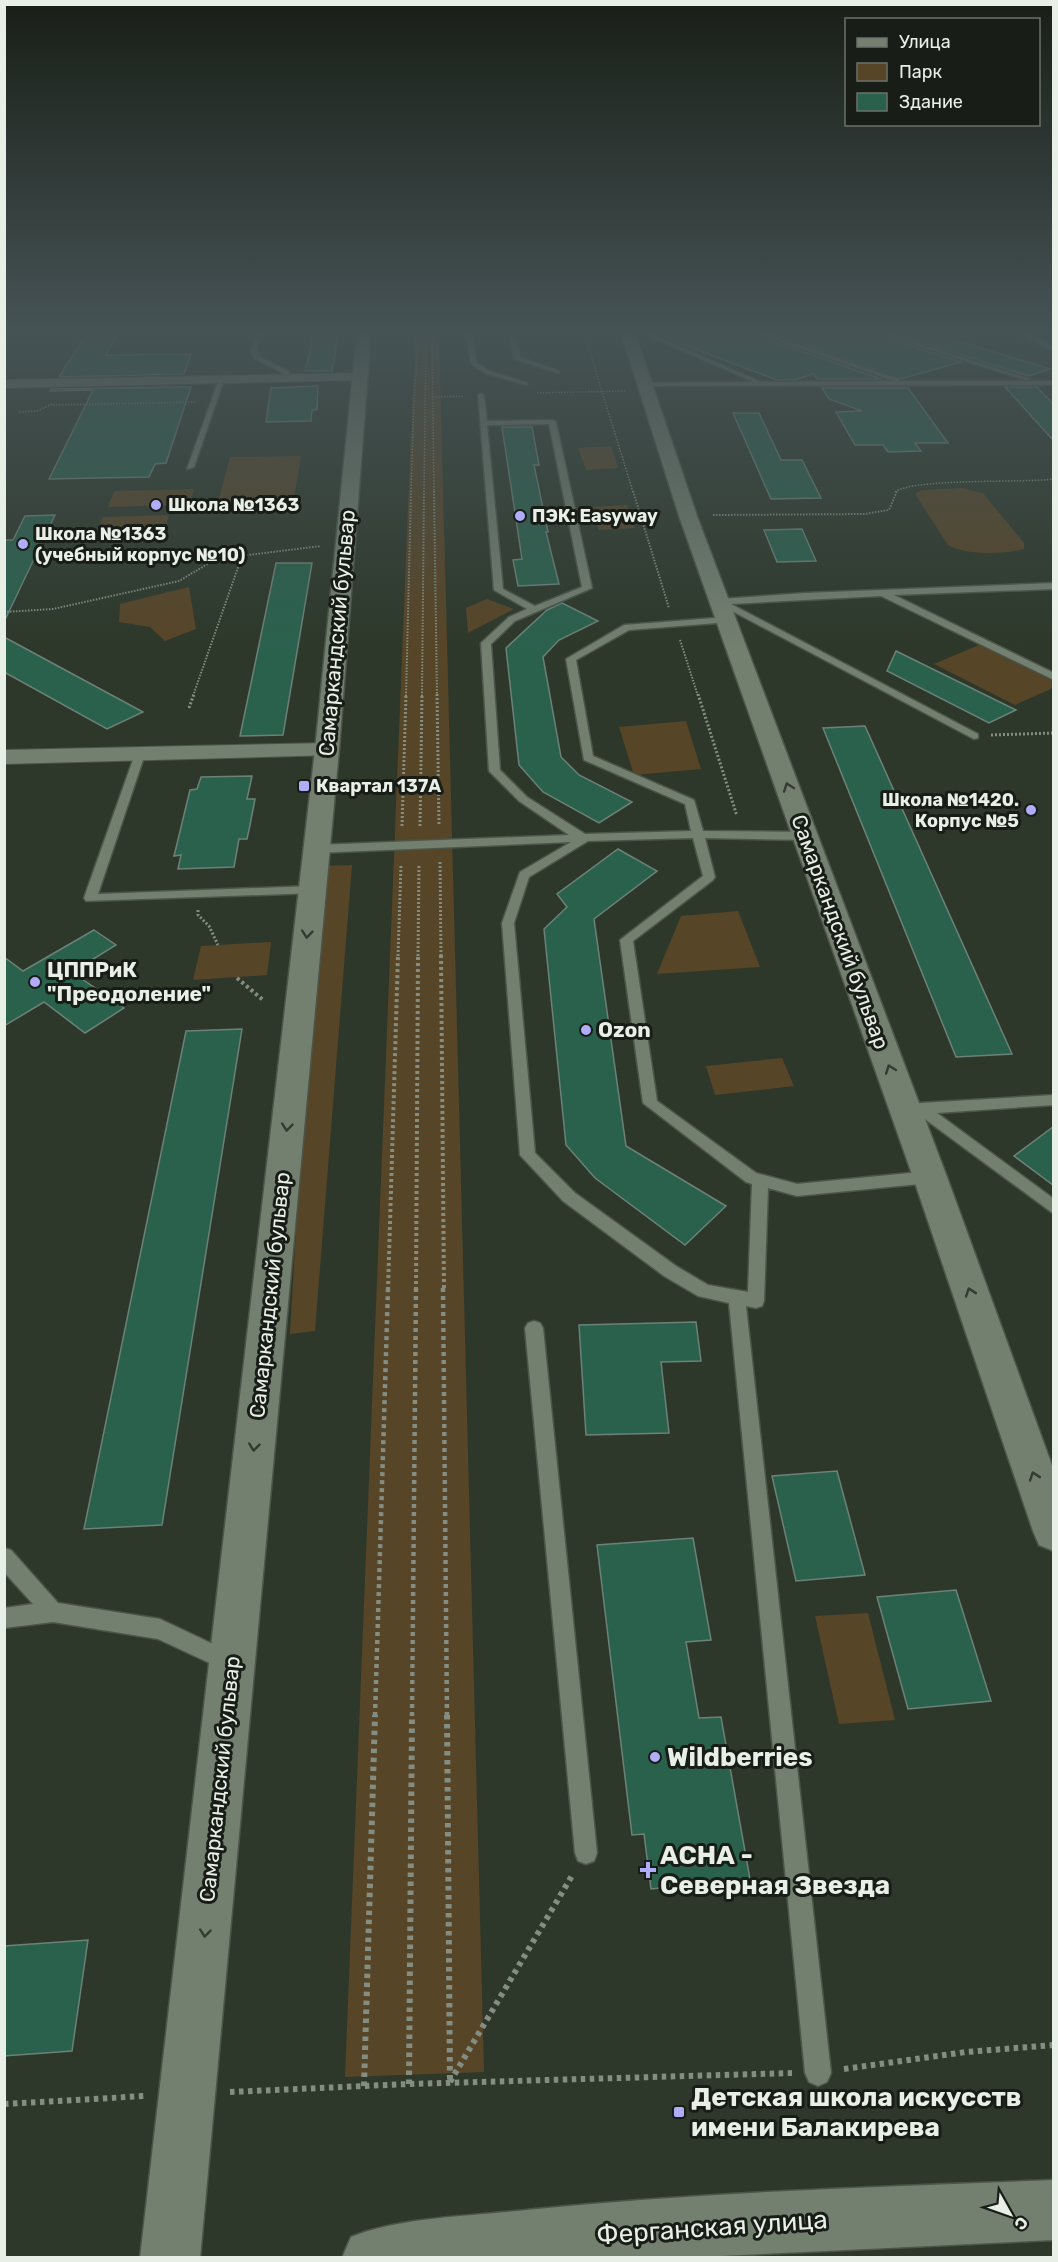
<svg xmlns="http://www.w3.org/2000/svg" width="1058" height="2262" font-family="Rubik,sans-serif">
<rect width="100%" height="100%" fill="#2d382a"/>
<g fill="#574527">
<path d="M415,333h24l45,1739 -139,5z"/>
<path d="M611,446l7,22 -32,2 -8,-22z"/>
<path d="M301,456l-9,55 -77,2 15,-56z"/>
<path d="M961,488l22,5 41,50v6c-18,6 -61,6 -76,-4l-33,-51 6,-4z"/>
<path d="M194,489l-4,16 -82,2 6,-16z"/>
<path d="M627,505l8,23 -36,2 -8,-23z"/>
<path d="M169,515l-5,17 -68,2 7,-17z"/>
<path d="M189,587l7,42 -31,12 -15,-14 -31,-5 1,-18z"/>
<path d="M487,599l27,10 -46,24 -2,-25z"/>
<path d="M979,645l74,36v7l-38,17 -81,-41z"/>
<path d="M686,721l15,48 -67,6 -15,-48z"/>
<path d="M352,865l-37,466 -25,3 27,-468z"/>
<path d="M738,911l22,56 -103,7 24,-58z"/>
<path d="M271,942l-4,33 -74,5 8,-34z"/>
<path d="M782,1058l12,28 -79,9 -9,-29z"/>
<path d="M868,1613l27,107 -56,4 -24,-108z"/>
</g>
<g fill="#2a614d" stroke="#6c8178" stroke-width="1.5">
<path d="M87,333h31l-12,22 85,-1 -7,20 -125,3z"/>
<path d="M314,333h25l-7,38h-27z"/>
<path d="M657,333h98l1,2 125,44h-64l-3,-5 -20,6h-17l-101,-38z"/>
<path d="M771,333h104l1,2 85,27 -60,17z"/>
<path d="M891,333h41l118,36 -21,7 -50,-15 -2,-3 -4,1z"/>
<path d="M318,386l-1,24h-5l-1,11 -45,1 5,-34z"/>
<path d="M179,387h12l-25,76 -11,1 -6,13 -100,2 44,-89 -43,1 1,-2z"/>
<path d="M1005,387h32l16,17v36z"/>
<path d="M822,388h86l40,55h-33l6,8 -33,1 -5,-7h-28l-19,-33 26,-1 -33,-12z"/>
<path d="M733,413h26l22,47h21l19,38 -50,1z"/>
<path d="M502,427h30l7,38h-5l14,67h-2l13,52 -41,2 -5,-26 9,-1z"/>
<path d="M55,515l-51,107v-82h9l12,-24z"/>
<path d="M802,529l14,32 -39,1 -13,-32z"/>
<path d="M276,563h36l-29,172 -43,1z"/>
<path d="M562,603l36,18 -39,19 -16,17 18,100 18,18 53,27 -33,21 -56,-31 -24,-27 -13,-117 41,-38z"/>
<path d="M4,637l139,75 -36,17 -103,-57z"/>
<path d="M896,651l120,59 -27,13 -102,-52z"/>
<path d="M865,726l147,328 -56,3 -133,-329z"/>
<path d="M252,776l-5,23h8l-5,26 -3,14h-8l-5,28 -56,2 3,-14 -7,1 16,-66 7,-1 4,-12z"/>
<path d="M618,849l39,22 -63,48 32,227 100,60 -41,39 -90,-67 -29,-33 -22,-216 23,-22 -10,-13z"/>
<path d="M94,930l22,15 -44,27 52,36 -39,25 -41,-31 -40,24v-69l19,14z"/>
<path d="M242,1029l-80,496 -78,4 102,-498z"/>
<path d="M1053,1127v58l-39,-29z"/>
<path d="M696,1322l5,39 -40,1 8,71 -83,2 -7,-110z"/>
<path d="M837,1471l28,104 -69,6 -24,-105z"/>
<path d="M693,1538l18,102 -25,2 13,76 22,-1 29,162 -99,10 -7,-55 -12,1 -35,-290z"/>
<path d="M956,1590l35,111 -83,8 -31,-112z"/>
<path d="M88,1940l-16,111 -68,5v-110z"/>
</g>
<g fill="none" stroke-linecap="round" stroke-linejoin="round">
<g stroke="#4c5549" stroke-width="3">
<g id="service">
<path d="M257,333h6l-6,17 4,8 28,13 -2,9 -5,-1 1,-6 -28,-14 -4,-9z"/>
<path d="M466,333h6l4,29 13,9 38,12v2l-42,-12 -14,-9z"/>
<path d="M508,333h6l6,24 39,14v2l-44,-14z"/>
<path d="M642,333h7l112,49 133,-1 -137,-48h8l134,46v2h155v4l-409,1 -2,-3 111,-1z"/>
<path d="M877,333h8l145,46 -5,1z"/>
<path d="M1022,333h7l25,14v5z"/>
<path d="M219,379l5,1 -30,87 -7,2z"/>
<path d="M481,393l3,2 3,26 65,-1 4,2 36,166 -77,33 -24,23 9,126 27,27 58,37 106,-3 -6,-27 -101,-44 -18,-101 58,-34 103,-8 3,1v4l-101,8 -53,30 17,96 101,44 9,31 103,1 6,4 -6,4 -101,-2 10,39 -2,3 -80,61 24,160 99,72 41,11 133,-13 5,2 3,4 -3,4 -5,2 -133,13 -29,-8 -4,113 -2,5 -6,2 -10,-2 85,767 -4,9 -9,4 -9,-4 -4,-9 -76,-770 -31,-7 -34,-20 -101,-75 -43,-46 -18,-232 18,-51 51,-30 -255,11 -6,-4 6,-4 253,-10 -50,-34 -30,-30 -8,-128 28,-26 18,-8 -33,-19 -16,-195zM549,424l33,163 -47,19 -32,-17 -16,-164zM693,838l10,38 -83,64 23,163 103,79 6,2 -4,108 -40,-7 -32,-19 -101,-73 -40,-40 -21,-230 15,-46 59,-36z"/>
<path d="M1054,583v6l-160,6 160,78v7l-173,-84 -150,8 247,130v4l-4,1 -259,-137 5,-3 85,-6z"/>
<path d="M140,751l5,3 -47,140 213,-8 6,4 -2,3 -229,8 -2,-3 51,-144z"/>
<path d="M1054,1095v10l-117,8 117,86v15l-136,-100 -7,-1 -2,-4 2,-4 9,-2z"/>
<path d="M534,1321l6,2 3,5 54,525 -3,8 -8,3 -8,-3 -3,-8 -50,-525 3,-5z"/>
<path d="M4,1548l7,2 47,53 102,16 76,36 3,7 -3,7 -7,3 -71,-33 -105,-17 -49,6v-20l29,-4 -29,-32z"/>
</g>
</g>
<g stroke="#4c5549" stroke-width="2">
<g id="minor">
<path d="M360,373l5,1 2,3 -2,3 -361,8v-8z"/>
<path d="M327,743l8,2 3,5 -3,5 -331,9v-14z"/>
</g>
</g>
<g stroke="#4c5549" stroke-width="3">
<g id="tertiary">
<path d="M357,333h14l-32,417 -139,1508h-60l175,-1508z"/>
<path d="M621,333h14l62,183 250,661 107,294v80l-15,-6 -6,-14 -120,-354 -234,-661z"/>
<path d="M1054,2180v60l-376,18h-336l9,-21c47,-20 123,-21 175,-27 175,-18 352,-23 528,-30z"/>
</g>
</g>
<g stroke="#848d81" stroke-width="1.5" stroke-dasharray="1.5 1.5" stroke-linecap="butt">
<path d="M432,333l2,159"/>
<path d="M584,333l49,159"/>
<path d="M537,393l88,-2"/>
<path d="M432,397l31,-1"/>
<path d="M53,405l142,-3"/>
<path d="M19,412l18,-1 15,-7"/>
<path d="M411,492l3,-94 5,-65"/>
<path d="M424,492l2,-159"/>
<path d="M895,492c18,-14 128,-9 159,-13"/>
</g>
<g stroke="#848d81" stroke-width="2" stroke-dasharray="1.5 1.5" stroke-linecap="butt">
<path d="M434,491l3,205"/>
<path d="M633,491l36,117"/>
<path d="M713,515l151,-1 25,-4 8,-19"/>
<path d="M4,612l49,-3 126,-28 37,-22 105,-13"/>
<path d="M680,640l18,56"/>
<path d="M193,696l49,-140"/>
<path d="M406,696l5,-205"/>
<path d="M422,696l2,-205"/>
</g>
<g stroke="#848d81" stroke-width="3" stroke-dasharray="2 2" stroke-linecap="butt">
<path d="M437,694l2,131"/>
<path d="M698,694l39,122"/>
<path d="M189,708l5,-14"/>
<path d="M991,735l63,-2"/>
<path d="M402,826l4,-132"/>
<path d="M420,826l2,-132"/>
<path d="M440,862l1,94"/>
<path d="M198,910v5l11,11 9,19"/>
<path d="M398,956l3,-92"/>
<path d="M418,956l1,-92"/>
</g>
<g stroke="#848d81" stroke-width="4" stroke-dasharray="3 3" stroke-linecap="butt">
<path d="M441,955l3,335"/>
<path d="M237,978l26,22"/>
<path d="M388,1290l10,-335"/>
<path d="M416,1290l2,-335"/>
</g>
<g stroke="#848d81" stroke-width="4.5" stroke-dasharray="4 4" stroke-linecap="butt">
<path d="M443,1288l4,428"/>
<path d="M375,1716l13,-428"/>
<path d="M412,1716l4,-428"/>
</g>
<g stroke="#848d81" stroke-width="6" stroke-dasharray="4.5 4.5" stroke-linecap="butt">
<path d="M447,1715l3,368"/>
<path d="M844,2069l122,-17 88,-7"/>
<path d="M450,2082l123,-208"/>
<path d="M409,2084l3,-369"/>
<path d="M364,2086l11,-371"/>
<path d="M230,2092l179,-8 383,-11"/>
<path d="M4,2104l141,-8"/>
</g>
<use href="#service" fill="#738070" fill-rule="evenodd"/>
<use href="#minor" fill="#738070" fill-rule="evenodd"/>
<use href="#tertiary" fill="#738070" fill-rule="evenodd"/>
</g>
<defs><path id="oneway-chevron" d="M-2-3.5L2.5 0L-2 3.5" fill="none" stroke-width="1.6" stroke-linecap="round" stroke-linejoin="round" transform="scale(1.5)"/></defs>
<g stroke="#343b32">
<use href="#oneway-chevron" transform="translate(788 787) rotate(-110)"/>
<use href="#oneway-chevron" transform="translate(307 934) rotate(96)"/>
<use href="#oneway-chevron" transform="translate(890 1069) rotate(-110)"/>
<use href="#oneway-chevron" transform="translate(287 1127) rotate(96)"/>
<use href="#oneway-chevron" transform="translate(970 1292) rotate(-109)"/>
<use href="#oneway-chevron" transform="translate(254 1447) rotate(96)"/>
<use href="#oneway-chevron" transform="translate(1034 1476) rotate(-109)"/>
<use href="#oneway-chevron" transform="translate(205 1933) rotate(96)"/>
</g>
<linearGradient id="sky" x2="0" y2="1"><stop stop-color="#191f17"/><stop offset="0.51" stop-color="#465355"/><stop offset="1" stop-color="#465355" stop-opacity="0"/></linearGradient>
<rect width="1058" height="649" fill="url(#sky)"/>
<g fill="#b0adfa" stroke="#191d17" stroke-width="2">
<circle cx="156" cy="505" r="6"/>
<circle cx="520" cy="516" r="6"/>
<circle cx="23" cy="544" r="6"/>
<rect x="298" y="780" width="12" height="12" rx="3"/>
<circle cx="1031" cy="810" r="6"/>
<circle cx="35" cy="982" r="6"/>
<circle cx="586" cy="1030" r="6"/>
<circle cx="655" cy="1757" r="6"/>
<path d="M645 1861h6v6h6v6h-6v6h-6v-6h-6v-6h6z"/>
<rect x="673" y="2106" width="12" height="12" rx="3"/>
</g>
<g text-anchor="middle" stroke-width="6" stroke-linejoin="round" paint-order="stroke">
<g font-size="18" font-weight="bold" fill="#e8efe6" stroke="#191d17" text-anchor="start">
<text x="168" y="511">Школа №1363</text>
<text x="532" y="522">ПЭК: Easyway</text>
<text x="35" y="540">Школа №1363<tspan x="35" dy="21">(учебный корпус №10)</tspan></text>
<text x="316" y="792">Квартал 137А</text>
<text x="1019" y="806" text-anchor="end">Школа №1420.<tspan x="1019" dy="21">Корпус №5</tspan></text>
</g>
<g font-size="21" fill="#e8efe6" stroke="#191d17">
<text transform="translate(337 633) rotate(-85)" y="7">Самаркандский бульвар</text>
<text transform="translate(840 932) rotate(70)" y="7">Самаркандский бульвар</text>
<text transform="translate(270 1295) rotate(-84)" y="7">Самаркандский бульвар</text>
<text transform="translate(220 1779) rotate(-84)" y="7">Самаркандский бульвар</text>
</g>
<g font-size="21" font-weight="bold" fill="#e8efe6" stroke="#191d17" text-anchor="start">
<text x="47" y="977">ЦППРиК<tspan x="47" dy="24">"Преодоление"</tspan></text>
<text x="598" y="1037">Ozon</text>
</g>
<g font-size="26" font-weight="bold" fill="#e8efe6" stroke="#191d17" text-anchor="start">
<text x="667" y="1766">Wildberries</text>
<text x="660" y="1864">АСНА -<tspan x="660" dy="30">Северная Звезда</tspan></text>
<text x="691" y="2106">Детская школа искусств<tspan x="691" dy="30">имени Балакирева</tspan></text>
</g>
<g font-size="26" fill="#e8efe6" stroke="#191d17">
<text transform="translate(712 2227) rotate(-4)" y="9">Ферганская улица</text>
</g>
</g>
<rect width="1058" height="2262" fill="none" stroke="#e8efe6" stroke-width="12"/>
<rect x="845" y="18" width="195" height="108" fill="#191d17" stroke="#6c716a" stroke-width="1.5"/>
<rect x="857" y="38" width="30" height="9" fill="#738070" stroke="#6c716a" stroke-width="1.5"/>
<text x="899" y="48" font-size="18" fill="#e8efe6">Улица</text>
<rect x="857" y="63" width="30" height="18" fill="#574527" stroke="#6c716a" stroke-width="1.5"/>
<text x="899" y="78" font-size="18" fill="#e8efe6">Парк</text>
<rect x="857" y="93" width="30" height="18" fill="#2a614d" stroke="#6c716a" stroke-width="1.5"/>
<text x="899" y="108" font-size="18" fill="#e8efe6">Здание</text>
<g transform="translate(1010 2214) rotate(130)" stroke="#191d17" stroke-width="4.5" paint-order="stroke">
<path d="M0-4.5L10 22L0 15L-10 22Z" fill="#e8efe6"/>
<text y="-9" font-size="16" font-weight="bold" text-anchor="middle" fill="#e8efe6">С</text>
</g>
</svg>
